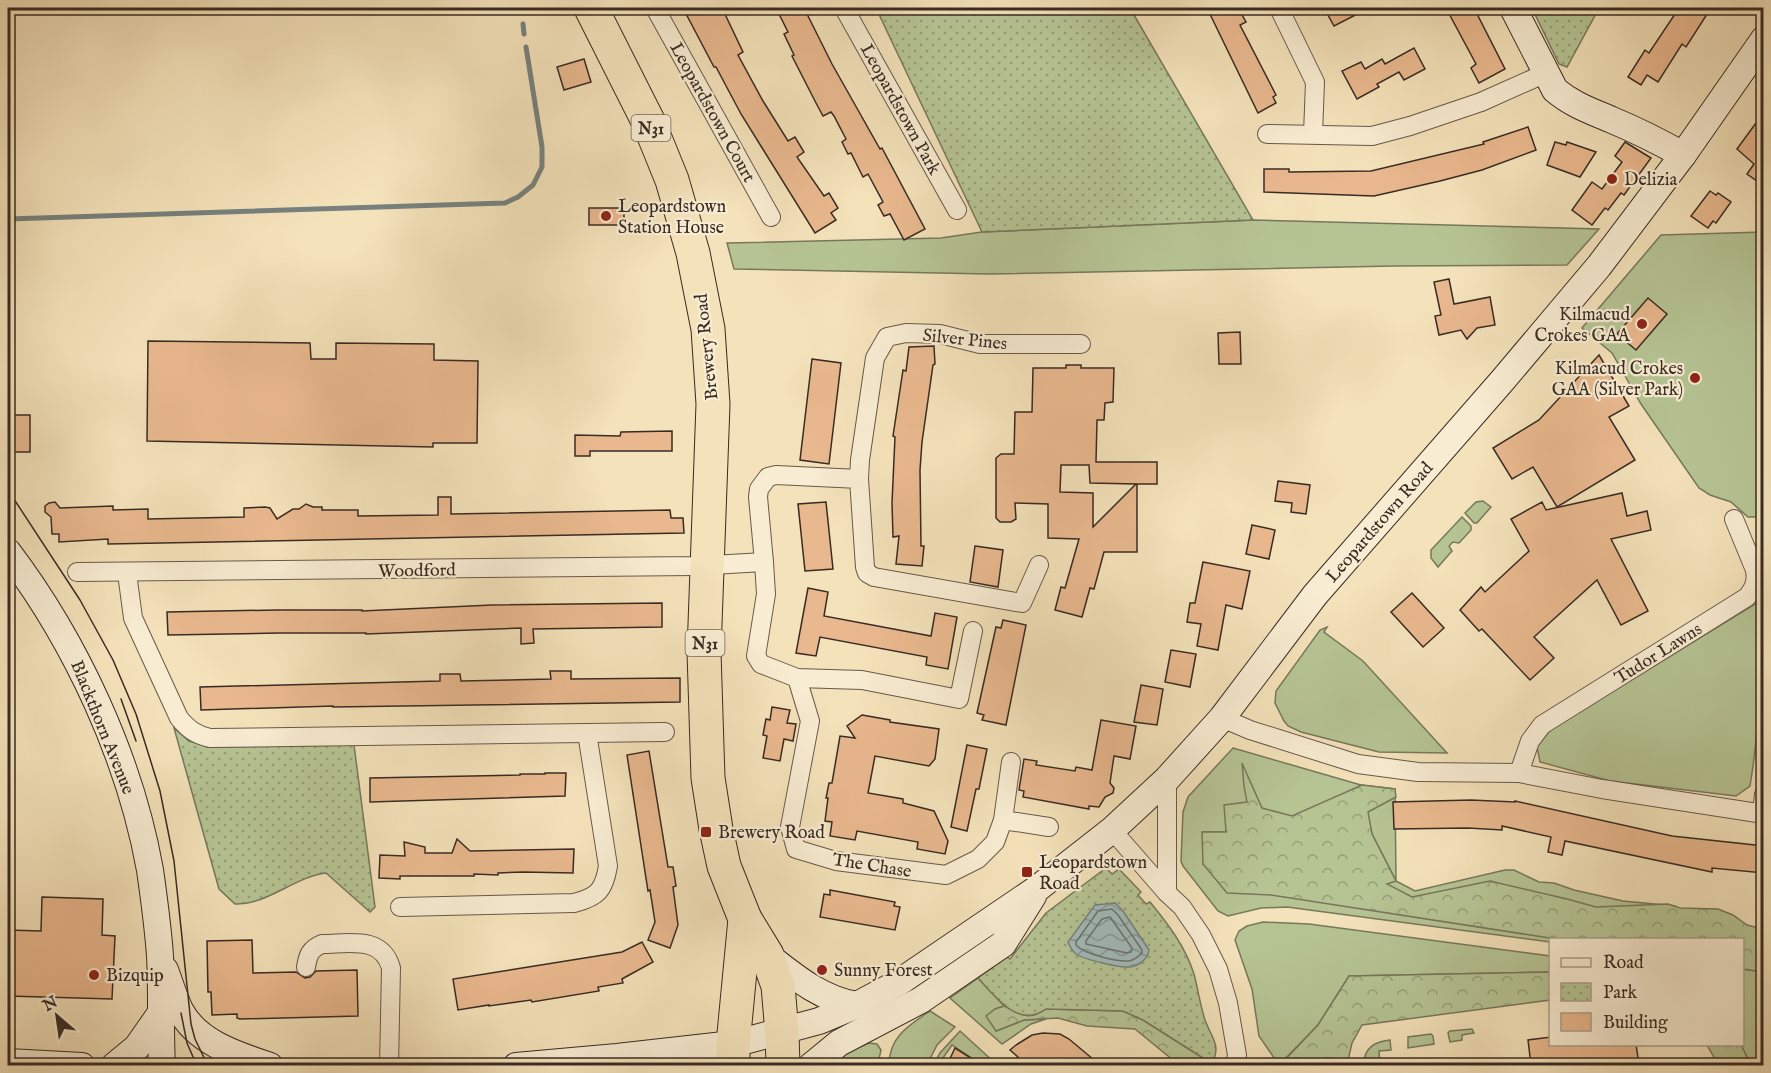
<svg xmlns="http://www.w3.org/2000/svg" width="1771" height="1073" font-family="'IM FELL English',serif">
<defs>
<pattern id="forest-crowns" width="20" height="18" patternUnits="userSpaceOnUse" patternTransform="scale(1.5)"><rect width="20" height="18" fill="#b6c494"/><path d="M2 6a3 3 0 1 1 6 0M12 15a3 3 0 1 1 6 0" fill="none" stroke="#959f79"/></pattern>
<pattern id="park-dots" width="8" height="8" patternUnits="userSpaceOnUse" patternTransform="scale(1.5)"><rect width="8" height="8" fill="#b6c494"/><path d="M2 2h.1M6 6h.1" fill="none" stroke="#959f79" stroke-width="1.8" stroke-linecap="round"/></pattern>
<pattern id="water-waves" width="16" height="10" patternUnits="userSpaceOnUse" patternTransform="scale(1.5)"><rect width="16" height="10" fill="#a1bbba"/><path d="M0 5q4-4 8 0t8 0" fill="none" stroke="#849897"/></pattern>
</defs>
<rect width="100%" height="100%" fill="#f4e2ba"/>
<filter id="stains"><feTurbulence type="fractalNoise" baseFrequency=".00333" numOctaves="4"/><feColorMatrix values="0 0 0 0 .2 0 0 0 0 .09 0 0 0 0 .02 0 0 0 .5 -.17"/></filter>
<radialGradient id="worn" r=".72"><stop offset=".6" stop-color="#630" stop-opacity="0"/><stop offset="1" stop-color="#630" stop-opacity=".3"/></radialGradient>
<g fill="#b6c494" stroke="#77785c" stroke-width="1.5" fill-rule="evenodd">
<path d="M1253,220l346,9 -32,36 -173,1 -405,8 -255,-5 -7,-26 214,-5 41,-6z"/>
<path d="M1763,232v285h-15l-17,-15 -21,-7 -11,-7 -58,-84 -29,-51 -30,-25 79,-93z"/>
<path d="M1483,501l8,6 -14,16h-3l-9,-10 11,-11z"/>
<path d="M1462,517l9,9v4l-12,13 -6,-1 -4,4 3,5 -14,16 -7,-9v-8z"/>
<path d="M1762,598l1,1c1,63 -3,125 -13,187l-14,10 -126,-15 -70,-19 -3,-15 14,-18 206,-126z"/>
<path d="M1327,627l-3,5 39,29 84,92 -68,-1 -78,-20 -13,-6 -4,-5 -9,-18 1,-12 44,-61z"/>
<path d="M1233,748l128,37 34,4 1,92 19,10 90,-21h9l25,12 15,1 20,7 49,11 52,5 -7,34h-118v2l-263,-35 -26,1 -33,8 -10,-5 -35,-45 -2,-5 2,-49 5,-15zM1361,785l11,49 24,47 -193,-17v-32h23l77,-9z"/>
<path d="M1263,922l46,2 241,32v16l-201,4 -31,49 -39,40 -20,-29 -7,-47 -17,-49 4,-9 8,-5z"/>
<path d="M1743,969l20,3v93h-12l-10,-20 1,-1z"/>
<path d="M978,978l26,28 -9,3 1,22 28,-11 22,-1 -15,5 -29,20 -52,-46z"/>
<path d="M930,1011l25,16 -18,18 -10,20h-38c0,-28 19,-39 41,-54z"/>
<path d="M1472,1029l2,4 -12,2v5l-12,2 -2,-9 2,-2z"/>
<path d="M960,1031l35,32 -2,2h-11l-30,-20 -14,20 -5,1 7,-13z"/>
<path d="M1431,1034l2,2 1,8 -26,4v-11z"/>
<path d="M1390,1040l1,10 -12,1 1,14h-17c2,-17 10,-23 27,-25z"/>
<path d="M869,1043l8,1 4,6 -2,9 -6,6h-31l-3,-2v-5l4,-4z"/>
</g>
<g fill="url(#forest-crowns)" stroke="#77785c" stroke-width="1.5">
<path d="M1242,763l20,45 30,8 70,-31 33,4 1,8 -28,15 4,22 24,47 -9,3 25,13 78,-16 77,18 29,8 72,-3 12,4 38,1 15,6 14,10 16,4v43l-20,-3 -1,-29 -186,-1 -285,-44 -44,-2 -24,-29 -1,-32h24l-2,-27 23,-3 -3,-16z"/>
<path d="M1550,972v28l-188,25 -10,18 -5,22h-67l38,-40 31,-49z"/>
<path d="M1004,1006c17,9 26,15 42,3l77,2 20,9 68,43v2h-32l-44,-36 -48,-3 -29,-8 -34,2 -28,11 -10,-15 9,-7z"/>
<path d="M1707,1045h34l10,20h-35v-4z"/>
</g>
<g fill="url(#park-dots)" stroke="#77785c" stroke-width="1.5">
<path d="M876,8h254l123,212 -271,12z"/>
<path d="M1532,8h67l-32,59 -8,-3z"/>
<path d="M174,728l15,13 21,6 144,-2 21,162 -5,5 -44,-39c-32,4 -59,32 -91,31l-16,-15z"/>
<path d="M1106,868l6,6 7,-5 22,23 -3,3 8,9 4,-2c18,22 35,44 44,72 4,15 6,31 11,46 5,15 18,27 6,43l-68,-43 -20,-9 -77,-2c-28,20 -50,-12 -68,-31l29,-21 3,2 36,-46z"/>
</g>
<path fill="url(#water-waves)" stroke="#77817e" stroke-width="1.5" d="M1115,903l8,8 26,39c-1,9 -11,17 -21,17 -8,1 -45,-8 -52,-13 -4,-3 -6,-7 -8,-12l27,-37z"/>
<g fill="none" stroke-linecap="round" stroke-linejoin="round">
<g stroke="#6c736f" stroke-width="1.5">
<path d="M1112,909l6,6 24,35v3c-4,4 -8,7 -13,8 -12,1 -45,-7 -53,-16v-3l22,-31z"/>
<path d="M1110,917l22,31 -1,4 -4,1 -41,-9v-3l16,-22z"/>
</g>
<g stroke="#77817e" stroke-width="5">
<path d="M520,8v4"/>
<path d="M523,24l1,10"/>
<path d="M8,219l497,-16 13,-6 15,-12 9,-18v-20l-16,-100"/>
</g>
</g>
<g fill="#e9b88e" stroke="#382b24" stroke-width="1.5" fill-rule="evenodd">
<path d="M683,8h28l4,6 8,-4 20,42 -5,3 25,46 25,40 7,-4 9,15 -7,5 27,39 5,-3 9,15 -7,5 5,7 -21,13 -74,-119 -25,-47h-2z"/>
<path d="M776,8h28l28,56 48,85 2,-1 43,81 -21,11 -14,-26 -6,2 -6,-11 5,-3 -15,-28 -5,3 -12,-24 -3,1 -6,-12 4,-3 -12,-23 -3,-4 -8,4 -7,-13 -24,-47 2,-1 -10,-21 4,-2z"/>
<path d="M1207,8h31l8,14 -6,3 36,70 -3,2 3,6 -18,10z"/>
<path d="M1324,8h45l-35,18z"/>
<path d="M1446,8h28l31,61 -26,14 -8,-15 5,-4z"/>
<path d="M1679,8h32l-25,39 -4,-3 -24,38 -11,-7 -6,10 -13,-8 17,-27 4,3z"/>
<path d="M1414,48l11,21 -21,11 -5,-8 -22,12 2,3 -22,12 -15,-28 19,-9 4,7 17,-10 3,5z"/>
<path d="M584,59l7,23 -27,8 -7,-23z"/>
<path d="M1764,112v60l-7,9 -10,-7 7,-10 -17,-15z"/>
<path d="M1528,127l8,23 -54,20 -42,11 -66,15 -110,-4v-23h25v3l82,-1 113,-27 -1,-2z"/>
<path d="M1555,142l11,3 1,-3 29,10 -16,25 -33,-12z"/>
<path d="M1625,142l26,16 -27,37 -3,-2 -13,17 -3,-2 -13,17 -20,-15 20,-28 10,7 20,-27 -7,-6z"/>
<path d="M1710,191l6,4 2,-2 13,9 -15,21 -3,-2 -5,7 -17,-12z"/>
<rect x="589" y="208" width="35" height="17"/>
<path d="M1449,279l5,25 36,-7 5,28 -18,3 -10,11 -6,-9 -22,5 -4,-19 6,-1 -7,-33z"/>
<path d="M1648,298l19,16 -31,36 -19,-16z"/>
<path d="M1240,332l1,32h-22l-1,-31z"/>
<path d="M148,341l162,2 1,16h25v-16l98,1v16l44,1 -1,82h-44v4l-286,-6z"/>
<path d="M934,346l1,18 -2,1 -11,77 -2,28 1,76h3l-2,20 -26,-2 3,-28 -6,1 -1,-34 3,-66 -2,-1 10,-66 3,1 3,-24z"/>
<path d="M1599,355l30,51 -20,11 26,43 -78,47 -24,-40 -21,12 -19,-31 46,-28z"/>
<path d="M812,359l29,4 -12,101 -29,-4z"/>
<path d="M1066,365h15v3h33l-1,34 -8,1 -1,17h-7l-1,42h61v22h-20v68h-33l-10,37 -4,-1 -8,29 -27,-7 6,-23 4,1 14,-49 -31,-1v-34l-33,-1 1,16 -5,3h-11l-4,-4v-60l5,-4h13l1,-42h17l1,-44h33zM1061,465h28l1,18 46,1 -43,43v-34l-33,-1z"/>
<rect x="8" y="415" width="22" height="37"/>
<path d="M672,431v20h-82v5h-15v-21l45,1 1,-4z"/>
<path d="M1278,481l32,4 -4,29 -15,-2 1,-9 -17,-2z"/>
<path d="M1622,493l5,23 20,-5 4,19 -40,9 37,72 -27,14 -24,-45 -63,57 20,21 -24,22 -48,-51 -3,2 -19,-21 21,-23 4,5 44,-41 -18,-32 31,-17 4,8z"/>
<path d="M438,497h13v17l219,-4 1,8h12l1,15 -576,11v-5l-49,3v-8h-7l-1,-17 -6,-5v-6l4,-3 6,-1 5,6 53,-2v4l35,-1v10l96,-2v-9l21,-1 5,1 7,11 16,-10h6l7,-5 7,3h9v3h36v6l80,-1z"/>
<path d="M826,502l7,67 -28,2 -7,-67z"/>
<path d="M1252,525l23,5 -6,29 -23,-5z"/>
<path d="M975,546l28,4 -5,37 -28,-5z"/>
<path d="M1203,562l47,9 -8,38 -16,-4 -8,45 -21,-4 4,-22 -14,-2 3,-19h5z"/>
<path d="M808,588l20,4 -4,24 107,20 4,-23 22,4 -9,52 -22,-4 1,-8 -107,-20 -4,19 -20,-3z"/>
<path d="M1412,593l32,35 -21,19 -32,-35z"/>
<path d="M662,603v24l-129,2 1,14 -13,1v-16l-155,6v-1h-87l-111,2 -1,-23 109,-2h86v1l130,-6z"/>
<path d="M1003,620l23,5 -20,100 -24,-5 2,-5 -7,-2 19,-86 5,1z"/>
<path d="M1171,650l25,4 -6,33 -25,-5z"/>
<path d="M550,671h21v8l109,-1v24l-347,5v-1l-132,4 -1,-23 240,-6v-7h20l1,7 90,-2z"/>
<path d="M1141,685l22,4 -6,36 -23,-3z"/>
<path d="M772,707l18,3 -3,13 9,1 -3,17 -9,-2 -4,22 -17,-3 4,-22 -4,-1 3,-16 4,1z"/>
<path d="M862,715l28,5v2l49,7 -4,30 -6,7 -54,-10 -7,37 35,6v4l31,8 14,30 -3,13 -28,-5 1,-7 -61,-11 -2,9 -25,-4 2,-14 -7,-1 3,-23h-2l3,-15h3l8,-47 15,2 -8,-12z"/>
<path d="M1101,720l35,6 -6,33 -16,-3 -4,27 4,5 -1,5 -8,4 -6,10 -10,-1v3l-66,-12 1,-6 -5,-1 5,-31 13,2 -1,4 39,6 1,-4 16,3z"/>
<path d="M967,745l20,4 -8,40h-3l-9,42 -16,-4z"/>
<path d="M649,751l19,116h5l3,19 -3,1 5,38 -8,23 -22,-8 7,-18 -5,-32 -2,1 -21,-136z"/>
<path d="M545,773h21l-1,23 -195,6v-24l150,-3v-1h25z"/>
<path d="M1471,800l44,2v-1l157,35 92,10v27l-52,-5v4l-147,-31 -3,14 -14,-3 3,-15 -49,-11v4l-34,-2 -74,1 -1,-27z"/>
<path d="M457,839l13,12 104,-2 -1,24 -50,-1 -25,1v2l-24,-1v2h-74v3l-21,-1 1,-23 25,1 -1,-14 21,5v6h27z"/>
<path d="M830,890l65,12 -1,4 6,1 -5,23 -75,-13 4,-23 6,1z"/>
<path d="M42,897l61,2 -1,36 13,1 -3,63 -104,-3v-66l33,1z"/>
<path d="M252,940l1,33 43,-1 9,6 5,-1 6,-6 41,-1 1,46 -118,3 -3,-1v-4l-25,1 -1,-23h-3l-1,-51z"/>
<path d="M642,942l11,20 -31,17 1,4 -25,4 1,4 -67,11 -1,-2 -42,6v-1l-31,5 -5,-31 169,-27z"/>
<path d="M1043,1033l17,1 9,5 31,26h-92l10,-8 -8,-7 6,-5 16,-10z"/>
<path d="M1551,1037v7h85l3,21h-108l-3,-25z"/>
<path d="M955,1048l27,17h-35z"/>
</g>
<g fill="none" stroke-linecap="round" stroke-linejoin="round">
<g stroke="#67594a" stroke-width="20">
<g id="street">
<path d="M655,8l116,209"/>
<path d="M844,8l113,202"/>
<path d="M1279,8l36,74 -2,52"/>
<path d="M1267,134l105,2 38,-10 71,-24 65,-29"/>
<path d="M859,479l1,-19 15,-102 12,-21 19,-4 34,1 40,10h101"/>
<path d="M764,562l-6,-65 1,-8 9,-12 8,-2 83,4 6,88 2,6 7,4 148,26 17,-38"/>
<path d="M77,572l618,-6 69,-4 2,32 -10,62 5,8 36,14 65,2 97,19 14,-68"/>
<path d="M127,573l6,45 46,100c9,11 17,17 31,20l455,-6"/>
<path d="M797,678l13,43 -20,106 6,22 40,12 110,14 32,-16 17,-17 8,-22 8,-58"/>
<path d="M1222,718l28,12 108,34 60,8 101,1 83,16 162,25"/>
<path d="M1519,773l11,-32 12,-16 205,-128c7,-9 10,-15 8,-27l-21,-51"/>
<path d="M1762,814l2,-20"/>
<path d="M1003,820l46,7"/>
<path d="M1112,830l55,63 15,14 19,28 17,34 10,34 9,52 -2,11"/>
<path d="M1167,893v-114"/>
<path d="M400,907l174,-4c24,-6 30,-13 34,-37l-21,-133"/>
<path d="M306,967c2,-12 4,-18 16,-23 26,0 60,-9 69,24l-2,98"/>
</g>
</g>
<g stroke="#382b24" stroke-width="28">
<g id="secondary">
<path d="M1513,8l42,82c18,15 36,21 57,30 24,10 48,22 71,35"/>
<path d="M8,552c68,90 122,206 142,318 4,28 8,58 10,86 2,36 0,73 2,110"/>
<path d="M767,955c28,22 54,44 90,50"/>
<path d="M165,970c5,13 9,27 15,40 17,33 58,45 90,56"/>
<path d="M8,1062l74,4"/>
<path d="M114,1066l23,-19 23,-33"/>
<path d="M516,1066l101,-9 116,-13 86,-23 38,-16 41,-22 140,-95 74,-58 55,-51 55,-61 93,-123 187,-214 97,-115 84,-111 81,-116"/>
<path d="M811,1066l28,-23 82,-43 82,-56 30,-48"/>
</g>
</g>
<g stroke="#382b24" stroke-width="35">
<g id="highway">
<path d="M591,8l57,113 24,59 21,73 15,76 5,75 -9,248 4,126 8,51 8,37 21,53 22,36 11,31 4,47 1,33"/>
<path d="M733,1066v-22l12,-125"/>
</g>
</g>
<use href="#street" stroke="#f8ecd2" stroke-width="18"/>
<use href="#secondary" stroke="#f8ecd2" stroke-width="26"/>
<use href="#highway" stroke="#f4e2ba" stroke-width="33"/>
<g stroke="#382b24" stroke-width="1.5">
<path d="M8,490l72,110 33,60 23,54 24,77 14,70 17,163 4,15 13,27"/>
<path d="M121,699l15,42"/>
<path d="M181,1013l6,30 10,23"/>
</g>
</g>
<g fill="#8f2418" stroke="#f8ecd2" stroke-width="2">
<circle cx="1612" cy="179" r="6"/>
<circle cx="606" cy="216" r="6"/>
<circle cx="1642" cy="324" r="6"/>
<circle cx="1695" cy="378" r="6"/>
<rect x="700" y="826" width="12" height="12" rx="3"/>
<rect x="1021" y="866" width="12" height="12" rx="3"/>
<circle cx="822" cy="970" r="6"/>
<circle cx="94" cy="975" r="6"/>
</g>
<g text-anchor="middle" stroke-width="4.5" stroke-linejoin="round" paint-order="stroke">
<g fill="#f8ecd2" stroke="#726558" stroke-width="1.5">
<rect x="631.5" y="115" width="39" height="26" rx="4.5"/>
<rect x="685.5" y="630" width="39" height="26" rx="4.5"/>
</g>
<g font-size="16" font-weight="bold" fill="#382b24">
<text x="651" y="134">N31</text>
<text x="705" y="649">N31</text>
</g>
<g font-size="18" fill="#382b24" stroke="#f8ecd2">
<text transform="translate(901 109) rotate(61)" y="6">Leopardstown Park</text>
<text transform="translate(713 112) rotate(61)" y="6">Leopardstown Court</text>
<text transform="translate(965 339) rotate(6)" y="6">Silver Pines</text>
<text transform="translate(706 347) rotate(-96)" y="6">Brewery Road</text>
<text transform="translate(1379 522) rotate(-49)" y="6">Leopardstown Road</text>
<text transform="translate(417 570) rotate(-1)" y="6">Woodford</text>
<text transform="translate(1658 653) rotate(-32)" y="6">Tudor Lawns</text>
<text transform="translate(103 727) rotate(68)" y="6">Blackthorn Avenue</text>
<text transform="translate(872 865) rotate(9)" y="6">The Chase</text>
</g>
<g font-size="18" fill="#382b24" stroke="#f8ecd2" text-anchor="start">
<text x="1624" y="185">Delizia</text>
<text x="618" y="212">Leopardstown<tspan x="618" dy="21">Station House</tspan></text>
<text x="1630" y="320" text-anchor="end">Kilmacud<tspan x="1630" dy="21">Crokes GAA</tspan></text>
<text x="1683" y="374" text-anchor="end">Kilmacud Crokes<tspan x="1683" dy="21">GAA (Silver Park)</tspan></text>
<text x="718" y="838">Brewery Road</text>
<text x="1039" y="868">Leopardstown<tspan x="1039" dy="21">Road</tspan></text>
<text x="834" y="976">Sunny Forest</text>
<text x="106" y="981">Bizquip</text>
</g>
</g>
<rect width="1771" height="1073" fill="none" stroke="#f4e2ba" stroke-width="30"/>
<rect x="9" y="9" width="1753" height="1055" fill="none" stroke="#382b24" stroke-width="3"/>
<rect x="15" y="15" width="1741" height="1043" fill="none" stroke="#382b24" stroke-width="1.5"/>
<rect x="1549" y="938" width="195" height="108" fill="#f8ecd2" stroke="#ab9f8c" stroke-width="1.5"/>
<rect x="1561" y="958" width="30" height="9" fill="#f8ecd2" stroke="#ab9f8c" stroke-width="1.5"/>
<text x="1603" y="968" font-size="18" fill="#382b24">Road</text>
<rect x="1561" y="983" width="30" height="18" fill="url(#park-dots)" stroke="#ab9f8c" stroke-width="1.5"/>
<text x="1603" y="998" font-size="18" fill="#382b24">Park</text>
<rect x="1561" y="1013" width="30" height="18" fill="#e9b88e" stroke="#ab9f8c" stroke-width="1.5"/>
<text x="1603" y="1028" font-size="18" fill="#382b24">Building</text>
<g transform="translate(57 1016) rotate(331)" stroke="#f8ecd2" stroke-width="4.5" paint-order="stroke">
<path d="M0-4.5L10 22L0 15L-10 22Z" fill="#382b24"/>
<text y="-9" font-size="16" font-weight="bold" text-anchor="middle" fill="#382b24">N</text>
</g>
<rect width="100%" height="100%" filter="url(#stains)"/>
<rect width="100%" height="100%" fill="url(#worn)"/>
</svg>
